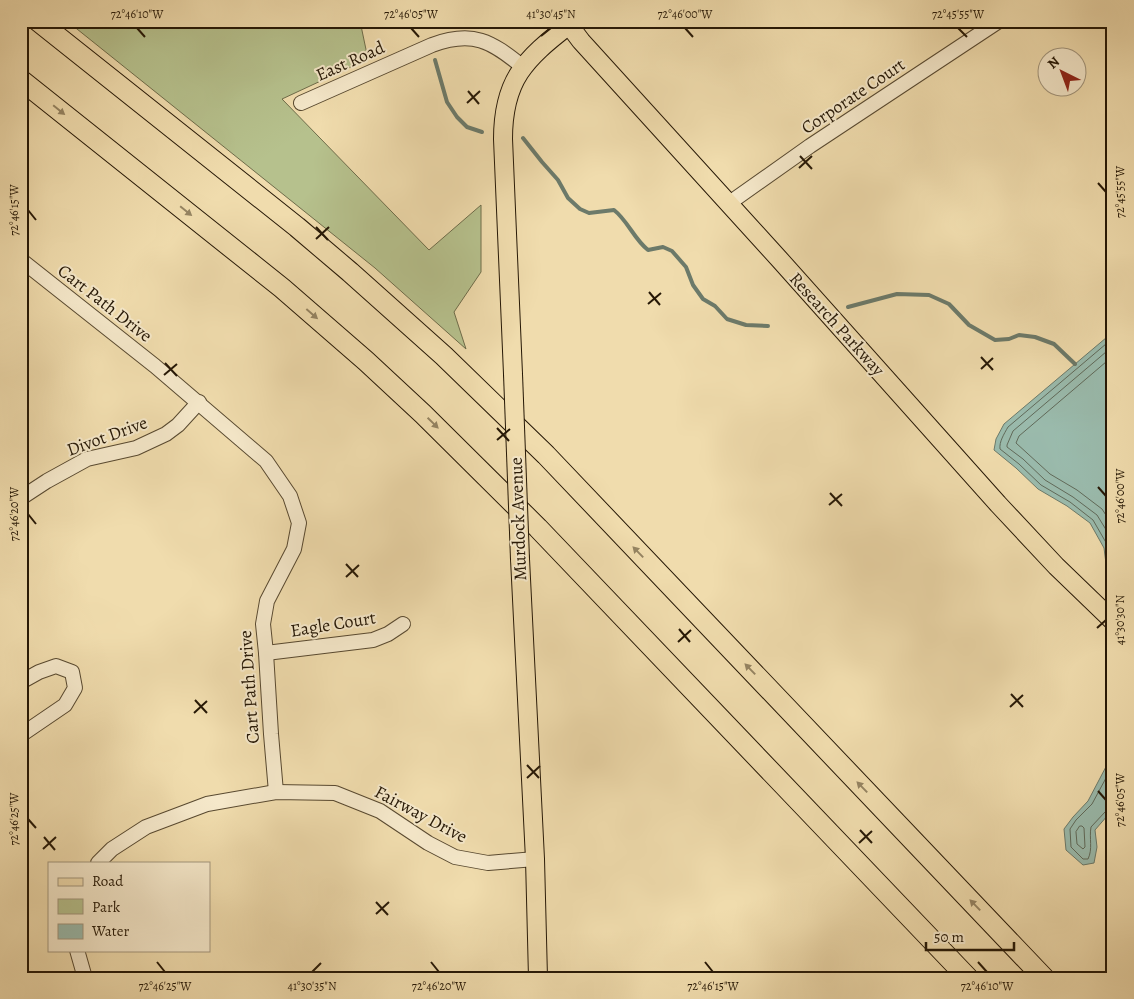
<svg xmlns="http://www.w3.org/2000/svg" width="1134" height="999" font-family="Alegreya,serif">
<rect width="100%" height="100%" fill="#f0dcad"/>
<filter id="stains"><feTurbulence type="fractalNoise" baseFrequency=".004" numOctaves="4"/><feColorMatrix values="0 0 0 0 .2 0 0 0 0 .09 0 0 0 0 .02 0 0 0 .5 -.17"/></filter>
<radialGradient id="worn" r=".72"><stop offset=".6" stop-color="#630" stop-opacity="0"/><stop offset="1" stop-color="#630" stop-opacity=".3"/></radialGradient>
<path fill="#b6c18d" stroke="#6e6c4a" d="M67,21h293l8,38 -86,40 147,151 52,-45v67l-27,40 12,37 -91,-81z"/>
<g fill="#9abbad" stroke="#6c7a6a">
<path d="M1113,332v259l-4,-4 -5,-39 -14,-25 -23,-17 -29,-17 -22,-21 -22,-18 2,-11 8,-15z"/>
<path d="M1113,741v73l-5,1 -13,15 2,17 -3,16 -11,2 -17,-15 -2,-21 9,-12 15,-16 21,-40z"/>
</g>
<g fill="none" stroke-linecap="round" stroke-linejoin="round">
<g stroke="#606a5a" stroke-width="1">
<path d="M1113,338l-105,89c-4,7 -9,15 -8,22l19,15 22,21 29,17 23,18 15,26 5,25"/>
<path d="M1113,346l-100,85 -6,14v2l16,12 22,21 28,17 24,18 16,26"/>
<path d="M1113,356l-94,80 -3,7 34,31 27,16 25,19 11,17"/>
<path d="M1113,765l-21,39 -16,16 -6,9 1,18 12,12h5c5,-10 1,-21 3,-32l14,-15 8,-3"/>
<path d="M1080,826h2l2,2 1,19 -2,2 -6,-5 -1,-12z"/>
</g>
<g stroke="#6c7a6a" stroke-width="4">
<path d="M421,21l2,6"/>
<path d="M435,60l12,42 10,15 10,10 15,5"/>
<path d="M523,138l19,24 16,18 10,18 12,11 9,4 25,-3c14,11 20,29 34,40l15,-3 9,4 14,16 7,18 10,14 12,7 12,13 19,6 22,1"/>
<path d="M848,307l49,-13 32,1 20,9 20,21 26,15 14,-1 10,-4 16,2 19,7 21,20"/>
</g>
<g stroke="#584930" stroke-width="16">
<g id="minor">
<path d="M301,103l131,-58c41,-15 59,-4 91,22"/>
<path d="M728,204l82,-58 189,-125"/>
<path d="M21,260l134,106 111,95 24,35 9,27 -5,26 -27,52 -4,23 3,29 5,81 5,58"/>
<path d="M21,498l26,-17 40,-22 49,-11 30,-14 12,-9 21,-23"/>
<path d="M266,653l107,-13 15,-6 15,-10"/>
<path d="M21,682l18,-10 17,-6 16,6 3,16 -10,17 -44,30"/>
<path d="M98,863l14,-14 34,-22 61,-23 69,-12 59,1 45,18 48,32 27,14 33,6 47,-4"/>
<path d="M77,950l8,28"/>
</g>
</g>
<g stroke="#261806" stroke-width="20">
<g id="major">
<path d="M566,21l15,20 199,219 218,244 58,62 57,55"/>
<path d="M513,374l-10,-235c0,-59 22,-80 66,-114"/>
<path d="M520,559l15,300 3,119"/>
</g>
</g>
<g stroke="#261806" stroke-width="22">
<g id="highway">
<path d="M38,21l259,206 53,45 94,84 102,99 498,523"/>
<path d="M21,80l261,208 84,73 57,53 115,114 430,450"/>
</g>
</g>
<use href="#minor" stroke="#f5e8ca" stroke-width="14"/>
<use href="#major" stroke="#f0dcad" stroke-width="18"/>
<use href="#highway" stroke="#f0dcad" stroke-width="20"/>
<g stroke="#261806" stroke-width="20" stroke-linecap="butt">
<path id="major-bridge" d="M513,374l7,185"/>
</g>
<use href="#major-bridge" stroke="#f0dcad" stroke-width="18"/>
</g>
<defs><path id="oneway-solid" d="M-6-.8H1V-3.2L6.5 0L1 3.2V.8H-6Z" transform="scale(1.25)"/></defs>
<g fill="#958462">
<use href="#oneway-solid" transform="translate(59 110) rotate(39)"/>
<use href="#oneway-solid" transform="translate(186 211) rotate(39)"/>
<use href="#oneway-solid" transform="translate(312 314) rotate(41)"/>
<use href="#oneway-solid" transform="translate(433 423) rotate(44)"/>
<use href="#oneway-solid" transform="translate(638 552) rotate(-134)"/>
<use href="#oneway-solid" transform="translate(750 669) rotate(-134)"/>
<use href="#oneway-solid" transform="translate(862 787) rotate(-134)"/>
<use href="#oneway-solid" transform="translate(975 905) rotate(-134)"/>
</g>
<path fill="none" stroke="#261806" stroke-width="2" d="M137,28l8,9M411,28l8,9M685,28l8,9M958,28l9,9M541,36l10,-8M468,91l11,13M467,103l13,-12M800,156l12,13M799,168l13,-12M1098,183l8,9M28,210l8,10M316,227l12,13M316,239l13,-12M649,292l11,13M648,304l13,-11M981,357l12,13M165,363l12,13M981,369l12,-11M164,375l13,-11M497,428l12,13M497,440l13,-11M1098,487l8,9M830,493l12,13M829,505l13,-11M28,514l8,10M346,564l12,13M346,577l13,-12M1097,628l9,-8M679,629l11,13M678,642l13,-12M1011,694l12,13M195,700l12,13M1010,707l13,-12M194,713l13,-12M527,765l12,13M527,778l13,-12M1098,791l8,9M28,819l8,9M860,830l12,13M44,837l11,13M859,843l13,-12M43,849l13,-12M376,902l12,13M376,914l13,-12M157,962l8,10M431,962l8,10M705,962l8,10M978,962l9,10M312,972l9,-9"/>
<g text-anchor="middle" stroke-width="4" stroke-linejoin="round" paint-order="stroke">
<g font-size="18" fill="#261806" stroke="#f5e8ca">
<text transform="translate(350 61) rotate(-24)" y="6">East Road</text>
<text transform="translate(853 96) rotate(-34)" y="6">Corporate Court</text>
<text transform="translate(105 303) rotate(38)" y="6">Cart Path Drive</text>
<text transform="translate(837 324) rotate(48)" y="6">Research Parkway</text>
<text transform="translate(107 436) rotate(-20)" y="6">Divot Drive</text>
<text transform="translate(518 519) rotate(-92)" y="6">Murdock Avenue</text>
<text transform="translate(333 624) rotate(-9)" y="6">Eagle Court</text>
<text transform="translate(249 687) rotate(-94)" y="6">Cart Path Drive</text>
<text transform="translate(421 814) rotate(28)" y="6">Fairway Drive</text>
</g>
</g>
<rect width="1134" height="999" fill="none" stroke="#f0dcad" stroke-width="55"/>
<rect x="48" y="862" width="162" height="90" fill="#f5e8ca" stroke="#a2957c"/>
<rect x="58" y="878" width="25" height="8" fill="#f0dcad" stroke="#a2957c"/>
<text x="92" y="886" font-size="15" fill="#261806">Road</text>
<rect x="58" y="899" width="25" height="15" fill="#b6c18d" stroke="#a2957c"/>
<text x="92" y="912" font-size="15" fill="#261806">Park</text>
<rect x="58" y="924" width="25" height="15" fill="#9abbad" stroke="#a2957c"/>
<text x="92" y="936" font-size="15" fill="#261806">Water</text>
<g transform="translate(1062 72) rotate(318)"><circle r="24" fill="#f5e8ca" stroke="#a2957c"/>
<path d="M0-4L9 19L0 12L-9 19Z" fill="#8f2418"/>
<text y="-8" font-size="14" font-weight="bold" text-anchor="middle" fill="#261806">N</text>
</g>
<path d="M926 942v8h88v-8" fill="none" stroke="#261806" stroke-width="2.5"/>
<text x="934" y="942" font-size="15" fill="#261806" stroke="#f5e8ca" stroke-width="4" paint-order="stroke">50 m</text>
<rect x="28" y="28" width="1078" height="944" fill="none" stroke="#261806" stroke-width="2"/>
<g font-size="12" text-anchor="middle" fill="#261806">
<text x="137" y="18">72°46'10"W</text>
<text x="411" y="18">72°46'05"W</text>
<text x="551" y="18">41°30'45"N</text>
<text x="685" y="18">72°46'00"W</text>
<text x="958" y="18">72°45'55"W</text>
<text transform="translate(1120 192) rotate(-90)" y="4">72°45'55"W</text>
<text transform="translate(14 210) rotate(-90)" y="4">72°46'15"W</text>
<text transform="translate(1120 496) rotate(-90)" y="4">72°46'00"W</text>
<text transform="translate(14 514) rotate(-90)" y="4">72°46'20"W</text>
<text transform="translate(1120 620) rotate(-90)" y="4">41°30'30"N</text>
<text transform="translate(1120 800) rotate(-90)" y="4">72°46'05"W</text>
<text transform="translate(14 819) rotate(-90)" y="4">72°46'25"W</text>
<text x="165" y="990">72°46'25"W</text>
<text x="312" y="990">41°30'35"N</text>
<text x="439" y="990">72°46'20"W</text>
<text x="713" y="990">72°46'15"W</text>
<text x="987" y="990">72°46'10"W</text>
</g>
<rect width="100%" height="100%" filter="url(#stains)"/>
<rect width="100%" height="100%" fill="url(#worn)"/>
</svg>
